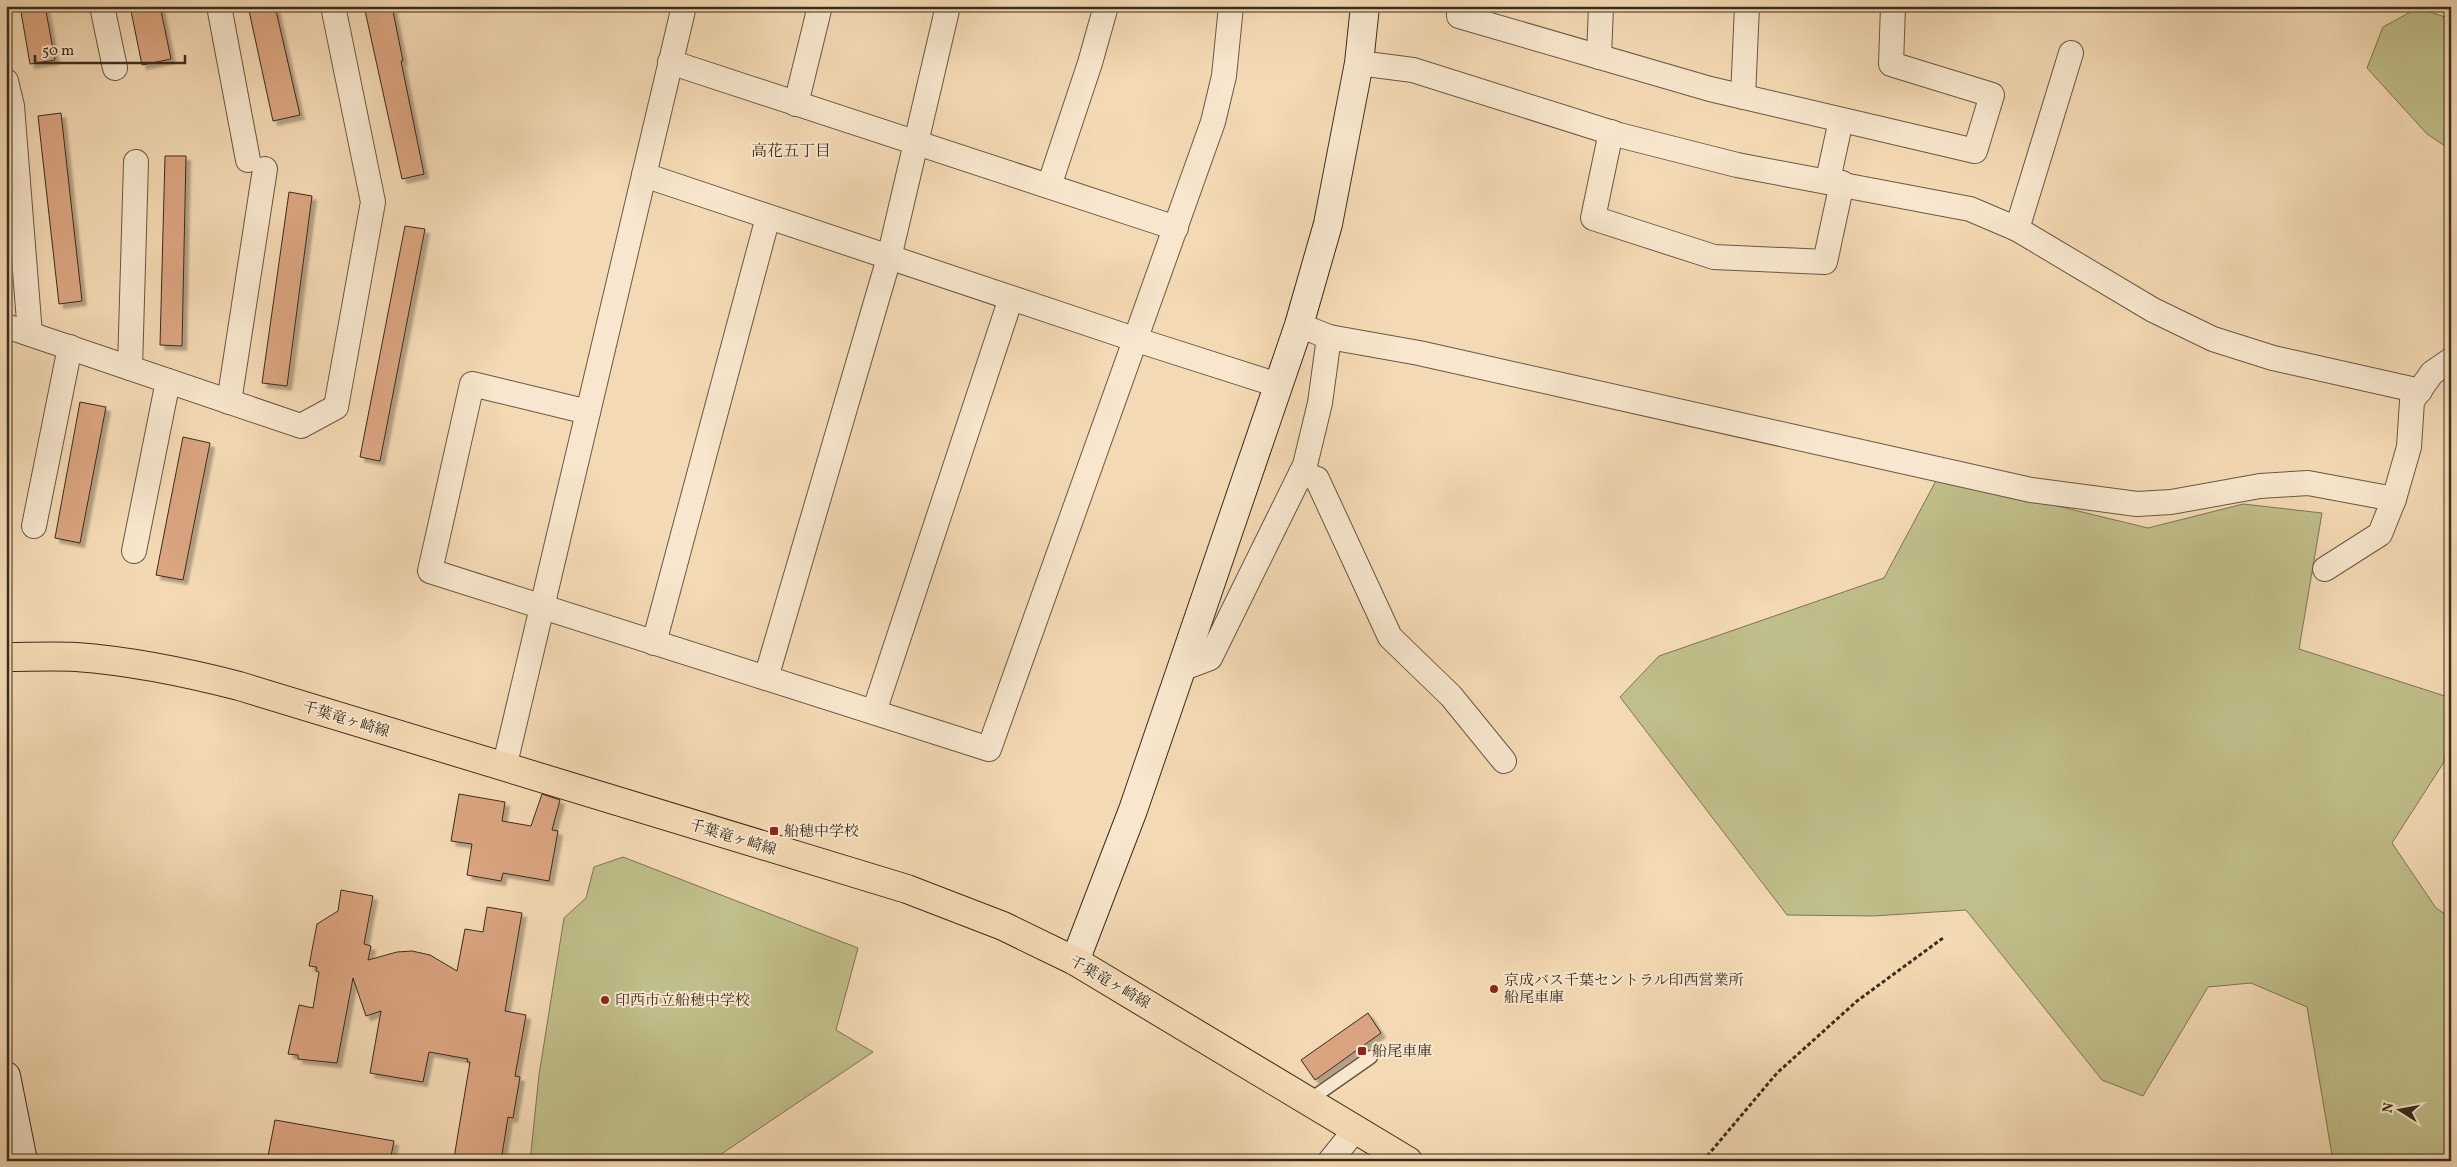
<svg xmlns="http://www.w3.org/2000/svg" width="2457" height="1167" font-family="Vollkorn,'Noto Serif JP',serif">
<defs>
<filter id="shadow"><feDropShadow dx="4.5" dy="4.5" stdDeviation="1" flood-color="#0004"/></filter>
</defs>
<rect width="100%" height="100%" fill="#f4dab4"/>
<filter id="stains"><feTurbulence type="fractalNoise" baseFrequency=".004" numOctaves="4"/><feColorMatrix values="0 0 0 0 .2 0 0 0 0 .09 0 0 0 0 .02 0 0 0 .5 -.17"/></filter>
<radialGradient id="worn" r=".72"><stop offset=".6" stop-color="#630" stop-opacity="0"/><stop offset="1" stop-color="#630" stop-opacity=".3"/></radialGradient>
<g fill="#c0be8a" stroke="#7d7553">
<path d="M2418,8l33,11v131l-24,-16 -60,-66 16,-41z"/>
<path d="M1938,477l210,51 95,-24 79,9 -23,136 152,49v20l-7,44 -52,81 44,65 15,10v243h-118l-26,-154 -56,-24 -43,4 -65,109 -41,-16 -136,-170 -93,6 -86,-1 -167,-218 39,-41 225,-78z"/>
<path d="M623,857l235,91 -22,82 37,22 -162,109h-181l9,-86 25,-157 22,-20 8,-31z"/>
</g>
<g fill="#dba581" stroke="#3a2c1c" filter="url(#shadow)">
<path d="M20,6h25l10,54 -25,4z"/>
<path d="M130,6h30l11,53 -29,6z"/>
<path d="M248,6h27l25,109 -27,6z"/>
<path d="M364,6h28l11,55h-2l23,113 -22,5z"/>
<path d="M61,113l21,188 -23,3 -21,-188z"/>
<path d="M165,156h21l-4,190 -22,-1z"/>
<path d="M289,192l23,4 -25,190 -25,-3z"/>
<path d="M405,226l20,3 -45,232 -20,-4z"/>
<path d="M80,402l26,5 -26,136 -25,-5z"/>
<path d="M183,437l27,6 -27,137 -27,-5z"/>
<path d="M459,794l46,8 -3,19 29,5 11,-32 18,6 -8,30 6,1 -9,50 -46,-8 -2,8 -34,-6 5,-31 -21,-3z"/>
<path d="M341,890l32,6 -9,48 7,2 -3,14 29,-8 15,-1 18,4 27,16 8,-42 18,3 4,-25 35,6 -17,98 21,4 -11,61 5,1 -7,41 -5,-1 -7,44h-34l-13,-3 16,-96h-3l1,-3 -39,-7 -6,30 -53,-9 11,-62 -15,5 -13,-38 -16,85 -39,-4v-4l-10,-1 11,-49 14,3 6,-36 -3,-1 1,-4 -8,-1 8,-42 21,-13z"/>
<path d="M1368,1013l13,20 -66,47 -14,-20z"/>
<path d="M275,1120l119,21 -4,20 -24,-4 -1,4h-98z"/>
</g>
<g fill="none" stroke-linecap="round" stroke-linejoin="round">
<g stroke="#685842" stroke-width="15">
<path id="lane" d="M1308,1101l63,-44"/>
</g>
<g stroke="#685842" stroke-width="26">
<g id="street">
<path d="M102,6l13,62"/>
<path d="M219,6l29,154"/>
<path d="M1459,6v10l251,73 265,62 17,-56 -101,-31 2,-58"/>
<path d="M1599,57l2,-51"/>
<path d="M670,62l506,166"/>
<path d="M1359,63l54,7 206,65 118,30 233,44 47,20 54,-176"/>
<path d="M6,81l6,25 18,228"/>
<path d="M1743,97l4,-91"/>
<path d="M796,104l24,-98"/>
<path d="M1611,132l-18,86 121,39 111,5 17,-79"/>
<path d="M644,175l493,165 141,45"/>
<path d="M1828,180l13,-60"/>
<path d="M1049,186l41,-123 16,-57"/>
<path d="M2017,229l136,81 60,29 60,19 147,33"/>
<path d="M1299,325l30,12 90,16 612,137 106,14 34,-2 89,-16 48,-3 86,16"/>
<path d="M6,326l295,100 35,-19 37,-205 -40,-196"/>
<path d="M130,368l6,-206"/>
<path d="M229,402l36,-233"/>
<path d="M588,412l-116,-28 -42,187 559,178 224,-627 11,-46 7,-70"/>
<path d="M1301,473l16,6 73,158 61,59 53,65"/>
<path d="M34,526l36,-179"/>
<path d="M134,551l34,-170"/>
<path d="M2325,569l55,-35 14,-35 15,-52 3,-46 20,-28 19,-13"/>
<path d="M654,643l114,-426"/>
<path d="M1181,669l29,-11 95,-193 15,-62 9,-66"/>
<path d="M766,678l123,-420 59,-252"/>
<path d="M874,712l137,-414"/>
<path d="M504,768l180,-762"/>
<path d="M1330,1161l25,-31"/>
</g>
</g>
<g stroke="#3a2c1c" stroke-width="30">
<g id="secondary">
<path d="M1075,961l58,-151 166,-485 29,-101 31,-161 6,-57"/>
<path d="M6,1076l17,85"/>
</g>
</g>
<g stroke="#3a2c1c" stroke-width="30">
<path id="primary" d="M6,657c23,0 47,-1 70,0 55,4 109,15 163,29l668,203 96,37 72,35 333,200"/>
</g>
<path stroke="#3a2c1c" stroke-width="3" stroke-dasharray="4 2.5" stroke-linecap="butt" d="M1703,1161l74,-88 80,-72 86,-63"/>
<use href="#lane" stroke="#f8e7ce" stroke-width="12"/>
<use href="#street" stroke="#f8e7ce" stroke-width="24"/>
<use href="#secondary" stroke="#f8e7ce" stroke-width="28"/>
<use href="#primary" stroke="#f4dab4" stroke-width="28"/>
</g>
<g fill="#8f2418" stroke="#f8e7ce" stroke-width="2">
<rect x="769" y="826" width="10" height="10" rx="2.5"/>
<circle cx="1494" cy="989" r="5"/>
<circle cx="605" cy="1000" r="5"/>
<rect x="1357" y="1046" width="10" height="10" rx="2.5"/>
</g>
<g text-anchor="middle" stroke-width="4" stroke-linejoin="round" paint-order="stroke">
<g font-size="15" fill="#3a2c1c" stroke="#f8e7ce">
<text transform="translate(346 719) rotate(17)" y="5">千葉竜ヶ崎線</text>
<text transform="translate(733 837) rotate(17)" y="5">千葉竜ヶ崎線</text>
<text transform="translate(1110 982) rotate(30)" y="5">千葉竜ヶ崎線</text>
</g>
<g font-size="15" fill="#3a2c1c" stroke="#f8e7ce" text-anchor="start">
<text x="784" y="836">船穂中学校</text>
<text x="1504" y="985">京成バス千葉セントラル印西営業所<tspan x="1504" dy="17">船尾車庫</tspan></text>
<text x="615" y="1005">印西市立船穂中学校</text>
<text x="1372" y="1056">船尾車庫</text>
</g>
<g font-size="16" fill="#3a2c1c" stroke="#f8e7ce">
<text x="791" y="156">高花五丁目</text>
</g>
</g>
<rect width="2457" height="1167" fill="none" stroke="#f4dab4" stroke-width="25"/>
<rect x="8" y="8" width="2442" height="1152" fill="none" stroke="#3a2c1c" stroke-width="2.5"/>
<rect x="12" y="12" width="2432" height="1142" fill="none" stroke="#3a2c1c"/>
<g transform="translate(2400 1110) rotate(281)" stroke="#f8e7ce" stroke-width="4" paint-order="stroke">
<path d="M0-4L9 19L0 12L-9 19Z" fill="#3a2c1c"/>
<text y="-8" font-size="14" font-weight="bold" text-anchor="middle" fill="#3a2c1c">N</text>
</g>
<path d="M35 55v8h150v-8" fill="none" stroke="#3a2c1c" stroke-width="2.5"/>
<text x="42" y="55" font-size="15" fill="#3a2c1c" stroke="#f8e7ce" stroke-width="4" paint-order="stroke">50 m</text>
<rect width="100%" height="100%" filter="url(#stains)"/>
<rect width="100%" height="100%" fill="url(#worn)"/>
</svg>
